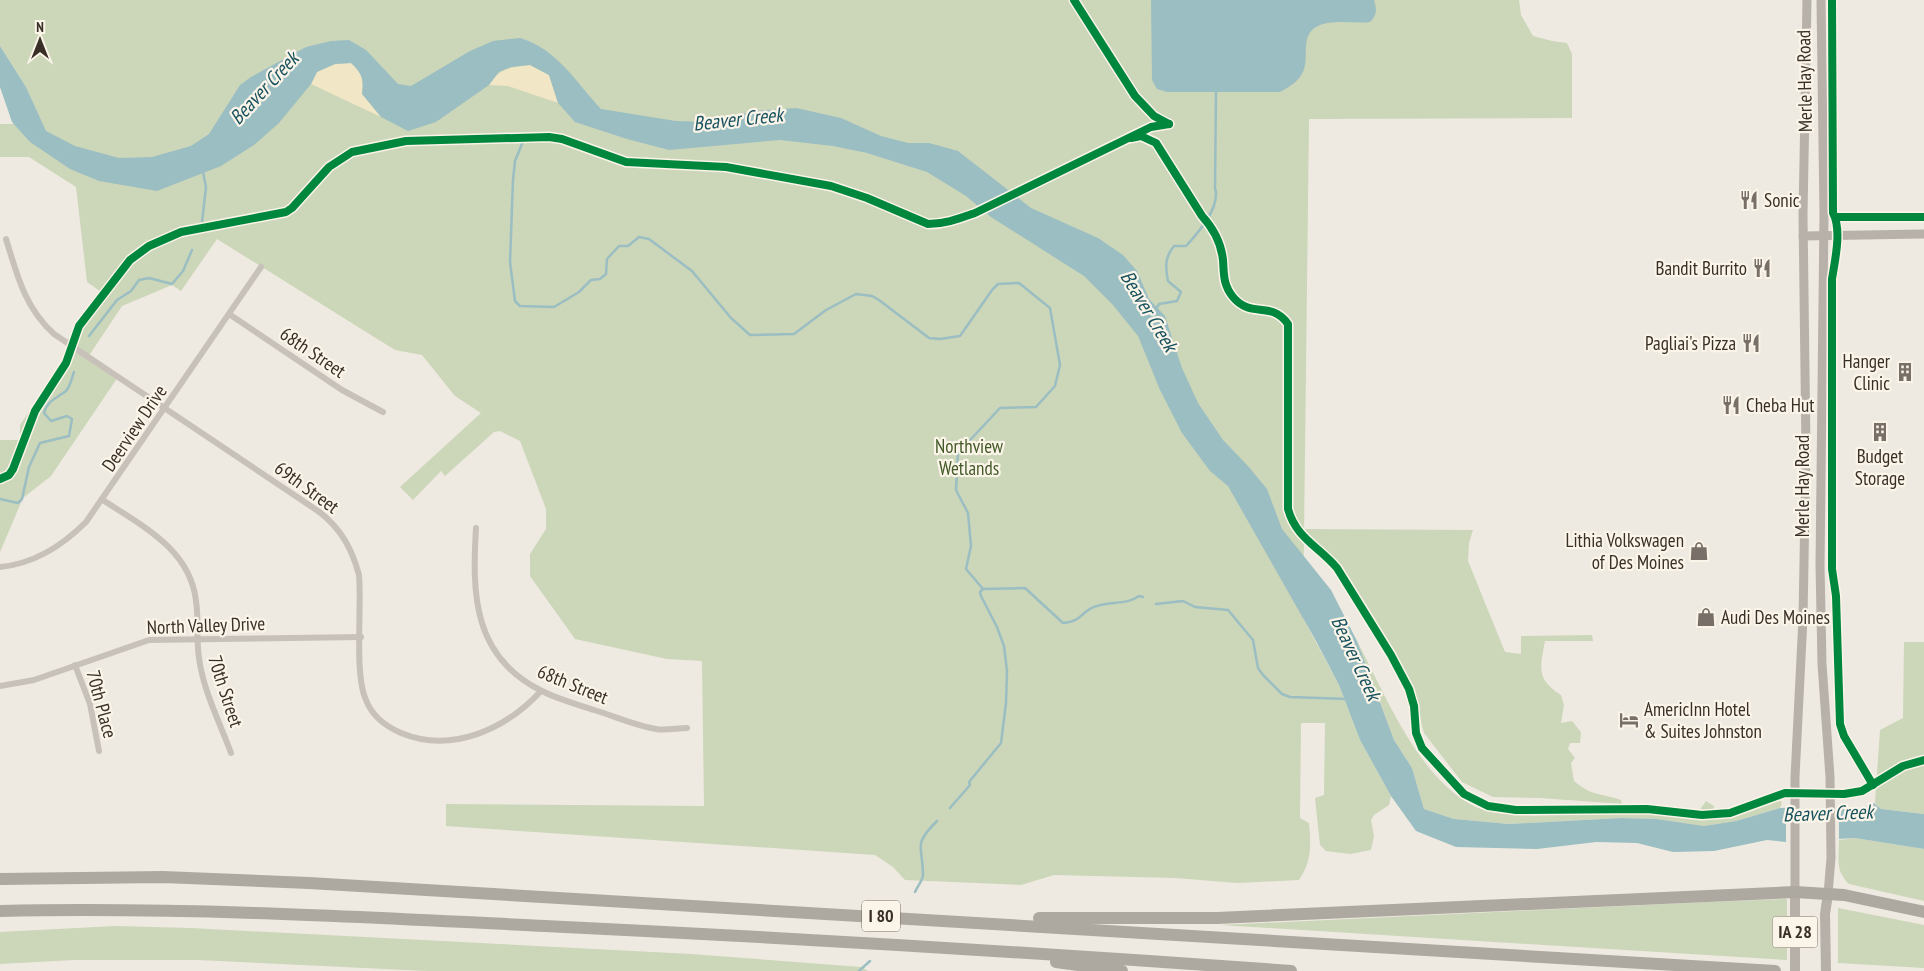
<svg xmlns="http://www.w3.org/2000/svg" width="1924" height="971" font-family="'PT Sans Narrow',sans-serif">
<rect width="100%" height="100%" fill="#eeeae1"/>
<g fill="#ccd6b9">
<path d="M0,0h1519l2,15 12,21 19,5 15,2 5,11v64l-263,1 -6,499 36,67 21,55 31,56 -2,9 -15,10 -3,5 3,16 -3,14 -21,4 -24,-3 -6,-6 -5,-47 9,-3 1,-72h-24l-1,95 9,5c2,22 3,38 -10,57l-62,3 -62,-5 -121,-3 -33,10 -116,-5 -12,-13 -18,-12 -429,-29v-22l258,2 -2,-145 -35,-2 -92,-20 -45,-63v-22l16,-25v-20l-26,-68 -20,-10 -6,1 -49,44 -4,-5 -28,29 -13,-13 81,-74 -26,-17 -33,-41 -27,-5 -178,-111 -36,52 -9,-6 -50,21 -34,51 30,20 -67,99 -28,22 -23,54v-112h20v-15l53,-78 -7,-5 34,-51 -13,-9 -11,-95 -47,-30h-29v-33h42l-16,-37 -26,-41z"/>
<path d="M1305,529l168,1 -4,13 -1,18 37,91 16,2v-18l71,-1 1,6h-48c-5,27 -9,38 16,54l3,10 -3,18 11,-2 9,11 -1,11h-10l-2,6 7,9 -4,5 3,18c19,16 24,11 47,19l1,4 -82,-6 -47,-1 -31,-15 -38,-49 -10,-37 -47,-87 -26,-42 -16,-18 -19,-14z"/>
<path d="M1357,641c28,53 61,137 117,165 34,17 109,6 147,5 27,-1 54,3 80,6v-9l5,-7 8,5v12l27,-4 38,-15 3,4 -2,5 -44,13 -32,5 -47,-7 -36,-1 -112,6 -55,-5 -30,-10 -12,-41 -18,-28z"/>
<path d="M1904,642h20v172l-43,-5 -6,-6 5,-73 23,-12z"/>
<path d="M1855,838l69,11v52l-75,-17c-14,-14 -10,-25 -10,-44z"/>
<path d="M1787,899v61l-567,-35 488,-23z"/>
<path d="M1838,908l86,17v43l-86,-5z"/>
<path d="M115,926l76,2 500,26 170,13 7,4h-441l-229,-11h-124l-74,4v-32z"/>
</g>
<g fill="#f1e6c5">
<path d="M351,63c11,11 13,16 11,31l19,23 -70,-33 6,-12 18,-8z"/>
<path d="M530,65l19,10 9,28 -50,-17 -19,-1c9,-17 24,-18 41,-20z"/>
</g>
<g fill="#9bbec2">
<path d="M1151,0h223c3,10 3,15 -4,22 -16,2 -37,-3 -52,4 -19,9 -8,31 -15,46 -5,10 -14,15 -23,20h-113l-10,-3 -5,-9z"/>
<path d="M520,38c37,11 55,43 81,71l75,12 30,1 49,-11 41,-3 45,10 40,18 27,7h21l29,8 73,57 67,30 25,17 14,16 12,28 16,17 17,52 16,35 25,37 25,26 19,23 15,40 49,61 26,51 37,99 18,28 12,41 30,10 55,5 112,-6 36,1 47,7 32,-5 44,-13 62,-2 13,6 19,-9 7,6 43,5v35l-69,-11 -69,4 -19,-2 -53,11 -41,1 -36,-9 -41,-1 -59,7 -81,-2 -40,-16 -25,-35 -31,-56 -21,-55 -23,-44 -88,-155 -18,-15 -28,-38 -22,-43 -22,-54 -25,-31 -29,-29 -93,-59 -25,-21 -39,-24 -60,-19 -34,-7 -53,-6 -111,10 -42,-11 -52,-17 -17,-19 -9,-28 -19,-10 -19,2 -12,5 -10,13 -53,37 -28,9 -27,-14 -19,-23c2,-15 0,-21 -11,-31l-16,1 -18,8 -6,12 -32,39 -25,22 -33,21 -64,25 -58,-10 -29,-12 -40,-27 -18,-20 -12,-35v-41l26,41 20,44 29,15 44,12 33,-1 39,-11 18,-12 31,-49 11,-8 55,-30 25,-6 18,-1 17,10 32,34 13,2 59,-35 23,-10z"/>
</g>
<path fill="#eeeae1" d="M1839,804v38l-53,2v-38z"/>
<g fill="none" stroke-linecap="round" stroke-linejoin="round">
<g stroke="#9bbec2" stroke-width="2.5">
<path d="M524,139l-9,22 -2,19 -3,82 5,39 5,5 34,1 25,-15 12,-12 9,-1 6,-5 1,-15 12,-13h9l11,-9 10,2 43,32 39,47 19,17 44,-1 32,-24 30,-16 16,2 7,4 50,38 11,1 20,-3 32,-46 6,-6 21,-1 31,25 10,57 -5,21 -19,21 -36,1 -42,45 -2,37 12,23 3,33 -5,23 17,20 42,-1 38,35c21,-2 18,-13 34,-17 14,-5 30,-1 42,-10l4,1"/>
<path d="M202,222l4,-35 -3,-15"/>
<path d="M1156,309l3,-5 18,-3 4,-9 -13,-11c-3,-14 -3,-24 6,-35h12c12,-13 35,-39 29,-58l1,-98"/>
<path d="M89,336l28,-36 14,-9 8,-11 10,-2 23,6 11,-13 9,-21"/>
<path d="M0,499l18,4 4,-4 7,-32 11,-24 29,-7 3,-17 -5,-3 -16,5 -7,-8c3,-12 13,-15 22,-22 4,-4 6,-14 8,-19"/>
<path d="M1156,604l27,-3 12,6 33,3 25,30 5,28 5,7 19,19 8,3 57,2"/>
<path d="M950,808l20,-23 -1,-3 32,-39 5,-40 1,-32 -3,-25 -7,-19 -16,-31 -1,-4 3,-3"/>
<path d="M915,892c2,-5 8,-12 8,-17 0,-30 -11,-29 14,-54"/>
<path d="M859,971l11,-10"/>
</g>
<g stroke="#c8c1b9" stroke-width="6">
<path d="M6,239c11,36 19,69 48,95l264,177c23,17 34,38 41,64 3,32 -5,100 7,125 6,16 19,26 35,33 51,21 105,-4 140,-42"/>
<path d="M229,314l113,76 41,22"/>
<path d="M103,500c39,26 87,49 93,101 3,19 0,38 3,57 4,32 21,65 32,95"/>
<path d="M476,528c-4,66 -3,128 64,162 17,9 36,14 54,20 20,6 42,16 62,19 10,2 21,-1 31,-1"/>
<path d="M0,567c33,-3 63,-22 86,-45l175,-255"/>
<path d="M75,665l15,39 9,47"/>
<path d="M0,686l34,-6 115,-40 212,-3"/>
</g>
<g stroke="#b8b1aa" stroke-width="9">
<path d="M1821,0l3,214 -4,351 2,99 8,113 1,81 -3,36"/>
<path d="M1803,236l121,-2"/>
<path d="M1795,892v-115l8,-159 3,-168 -3,-236 4,-214"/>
</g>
<g stroke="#b6b0a9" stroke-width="10">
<path d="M1795,892v79"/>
<path d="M1826,971l-1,-57 3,-20"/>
</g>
<g stroke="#ada8a0" stroke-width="12">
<path d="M0,879l163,-2 146,6 1466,88"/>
<path d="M0,911c182,-4 363,6 545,15 249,12 497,27 746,45"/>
<path d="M1039,918h178l578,-26 49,3 80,17"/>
<path d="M1056,962l66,9"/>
</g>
<g stroke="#fbf4e8" stroke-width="11">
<g id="cycleway">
<path d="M1074,0l61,96 19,20 15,8"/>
<path d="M1832,0l1,213c9,17 2,47 -1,66v290l4,27 4,128 4,12 29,49"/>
<path d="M1131,138l10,-2 15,7 46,73c12,13 19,26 21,44 1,14 0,25 10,37 18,22 38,3 55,27v185c8,29 30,37 49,59l54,87 18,34 5,17 2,27 6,15 42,46 24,12 28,4 131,-1 55,6 28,-2 55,-20 59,1 18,-3 41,-25 21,-6"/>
<path d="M1836,217h88"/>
<path d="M0,479l9,-4 4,-6 22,-58 31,-48 13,-37 51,-66 19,-14 32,-14 105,-20 6,-4 37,-41 23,-15 54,-11 143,-4 13,2 64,23 100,5 105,19 36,12 61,26c17,0 30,-5 47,-11l176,-86 18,-3"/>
</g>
</g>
<use href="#cycleway" stroke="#00873e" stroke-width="8"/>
</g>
<defs>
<g id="restaurant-bare" transform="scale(1.5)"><path d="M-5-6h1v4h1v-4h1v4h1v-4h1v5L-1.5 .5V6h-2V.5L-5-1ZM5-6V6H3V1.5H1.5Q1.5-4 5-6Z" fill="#787068" stroke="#fbf4e8" stroke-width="2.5" paint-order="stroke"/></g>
<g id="building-bare" transform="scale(1.5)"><path d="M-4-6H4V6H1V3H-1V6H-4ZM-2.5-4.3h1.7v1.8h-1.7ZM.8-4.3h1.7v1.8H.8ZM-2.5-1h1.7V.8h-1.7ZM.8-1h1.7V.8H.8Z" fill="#787068" stroke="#fbf4e8" stroke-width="2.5" paint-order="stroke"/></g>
<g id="shop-bare" transform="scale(1.5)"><path d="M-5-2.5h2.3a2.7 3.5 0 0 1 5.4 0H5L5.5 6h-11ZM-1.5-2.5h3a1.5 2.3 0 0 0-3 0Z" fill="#787068" stroke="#fbf4e8" stroke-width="2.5" paint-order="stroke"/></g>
<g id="hotel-bare" transform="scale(1.5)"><path d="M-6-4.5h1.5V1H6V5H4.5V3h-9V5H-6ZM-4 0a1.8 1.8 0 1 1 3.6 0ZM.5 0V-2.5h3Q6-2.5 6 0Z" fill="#787068" stroke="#fbf4e8" stroke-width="2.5" paint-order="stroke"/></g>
</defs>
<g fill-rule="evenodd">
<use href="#restaurant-bare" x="1749" y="200"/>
<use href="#restaurant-bare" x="1762" y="268"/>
<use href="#restaurant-bare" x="1751" y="343"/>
<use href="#building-bare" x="1905" y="372"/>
<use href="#restaurant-bare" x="1731" y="405"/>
<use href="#building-bare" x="1880" y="432"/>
<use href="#shop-bare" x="1699" y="551"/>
<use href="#shop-bare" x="1706" y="617"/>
<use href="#hotel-bare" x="1629" y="720"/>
</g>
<g text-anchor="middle" stroke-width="4.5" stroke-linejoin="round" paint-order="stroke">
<g fill="#fbf4e8" stroke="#736a61" stroke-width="1">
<rect x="862" y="900.5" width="38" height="31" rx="4"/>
<rect x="1772.5" y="916.5" width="45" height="31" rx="4"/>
</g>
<g font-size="18" font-weight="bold" fill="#392f27">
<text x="881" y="922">I 80</text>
<text x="1795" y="938">IA 28</text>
</g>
<g font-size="19" fill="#392f27" stroke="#fbf4e8">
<text transform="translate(1804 81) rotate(-91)" y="7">Merle Hay Road</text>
<text transform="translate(313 352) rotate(34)" y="7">68th Street</text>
<text transform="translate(134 428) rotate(-56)" y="7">Deerview Drive</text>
<text transform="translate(1802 486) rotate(-90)" y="7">Merle Hay Road</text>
<text transform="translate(307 487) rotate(36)" y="7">69th Street</text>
<text transform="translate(206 625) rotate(-2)" y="7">North Valley Drive</text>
<text transform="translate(573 684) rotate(22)" y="7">68th Street</text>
<text transform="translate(226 691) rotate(72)" y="7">70th Street</text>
<text transform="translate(102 704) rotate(75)" y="7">70th Place</text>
</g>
<g font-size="19" fill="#392f27" stroke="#fbf4e8" text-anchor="start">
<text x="1764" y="207">Sonic</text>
<text x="1747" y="275" text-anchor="end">Bandit Burrito</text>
<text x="1736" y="350" text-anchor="end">Pagliai's Pizza</text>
<text x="1890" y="368" text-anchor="end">Hanger<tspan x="1890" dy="22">Clinic</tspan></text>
<text x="1746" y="412">Cheba Hut</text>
<text x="1880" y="463" text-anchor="middle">Budget<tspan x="1880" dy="22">Storage</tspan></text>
<text x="1684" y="547" text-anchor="end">Lithia Volkswagen<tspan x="1684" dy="22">of Des Moines</tspan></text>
<text x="1721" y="624">Audi Des Moines</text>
<text x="1644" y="716">AmericInn Hotel<tspan x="1644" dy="22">&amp; Suites Johnston</tspan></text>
</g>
<g font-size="19" fill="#425a28" stroke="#fbf4e8">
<text x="969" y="453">Northview<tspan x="969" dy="22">Wetlands</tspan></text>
</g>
<g font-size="20" font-style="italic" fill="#18525f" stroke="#fbf4e8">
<text transform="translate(264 88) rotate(-47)" y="7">Beaver Creek</text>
<text transform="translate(738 119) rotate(-6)" y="7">Beaver Creek</text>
<text transform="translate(1149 311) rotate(59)" y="7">Beaver Creek</text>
<text transform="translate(1356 658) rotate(65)" y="7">Beaver Creek</text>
<text transform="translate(1828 813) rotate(-2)" y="7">Beaver Creek</text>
</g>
</g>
<g transform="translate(40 40)" stroke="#fbf4e8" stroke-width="4" paint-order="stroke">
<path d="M0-4L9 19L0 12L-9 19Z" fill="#392f27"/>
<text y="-8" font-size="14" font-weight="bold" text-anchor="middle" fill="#392f27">N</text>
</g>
</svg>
